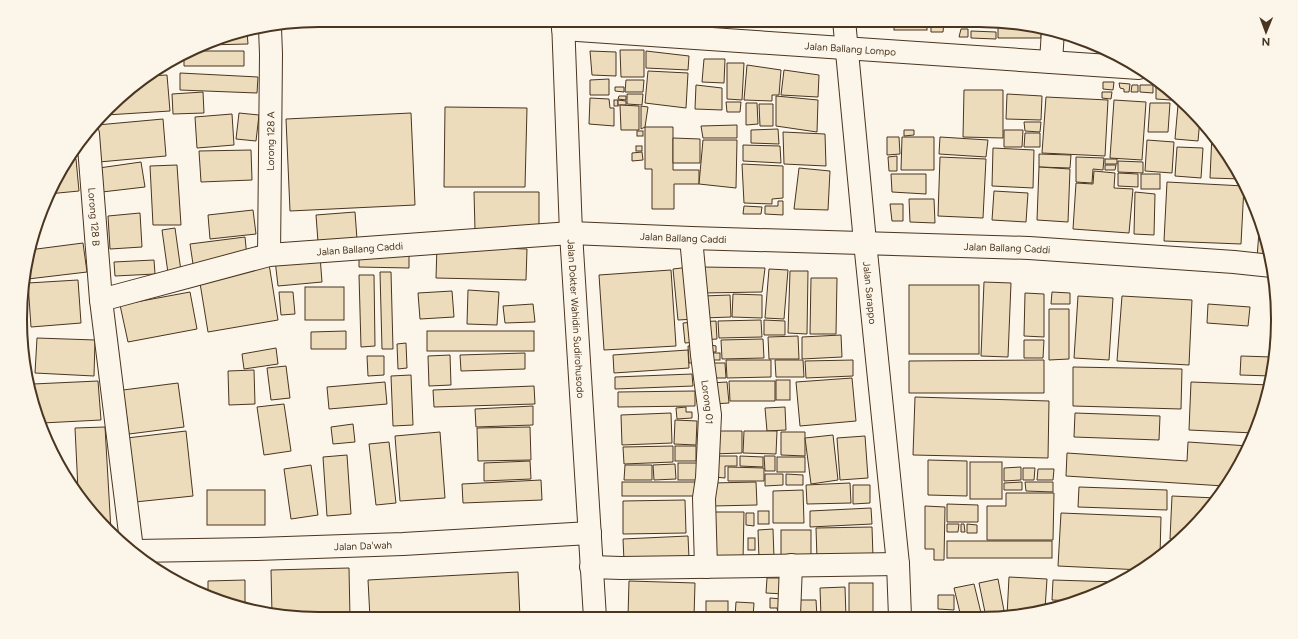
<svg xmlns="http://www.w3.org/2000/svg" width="1298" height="639" font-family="Figtree,sans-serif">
<rect width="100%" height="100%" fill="#fbf6e9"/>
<g fill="#ecdcbc" stroke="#4a3520">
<rect x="894" y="21" width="33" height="9"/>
<path d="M931,21h13l-1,11h-12z"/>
<path d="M998,24h22l21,4v10h-43z"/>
<path d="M961,29h7v8h-9z"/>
<path d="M1056,30l22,9 -22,-1z"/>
<path d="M971,31l25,1v7l-25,-1z"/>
<path d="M247,32l1,12 -43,1 18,-9z"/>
<path d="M1079,39l13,5 -13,-1z"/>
<path d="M620,50h24v27h-23z"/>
<path d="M196,51h48v15h-60v-9z"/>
<path d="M590,51l26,1v24l-24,-1z"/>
<path d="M646,51l43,5 -1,14 -42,-2z"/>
<path d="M704,59h21l-1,24 -22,-1z"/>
<path d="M727,63h17l-2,37 -15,-1z"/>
<path d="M747,65l34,5 -2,25h-7v6l-28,-1z"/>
<path d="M784,70l35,5 -1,22 -37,-2z"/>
<path d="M648,71l40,2 -2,35 -41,-5z"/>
<path d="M180,73l78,4 -1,16 -77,-3z"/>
<path d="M167,75l3,36 -64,4 31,-33 11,-6z"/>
<path d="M609,79v16h-19v-15z"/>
<path d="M626,80h18l-1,12h-18z"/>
<path d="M1103,82h11l-1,8 -10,-1z"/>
<path d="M1119,83l11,1 -1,8h-5v-3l-4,-1z"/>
<path d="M696,85l26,3v22l-27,-1z"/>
<path d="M1132,85h6v7h-7z"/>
<path d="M1140,85h13v8l-13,-1z"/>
<path d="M615,87h9v5l-9,-1z"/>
<path d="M1156,87l11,1 4,3v9l-15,-1z"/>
<path d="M964,90h39v48l-40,-1z"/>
<path d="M203,92l1,21 -31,1 -1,-20z"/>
<path d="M1102,92h10l-1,7 -9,-1z"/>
<path d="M627,94h16l-1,11 -15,-1z"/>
<path d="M1007,94l35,2 -1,24 -35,-1z"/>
<path d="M619,96h7v4l-8,-1z"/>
<path d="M776,96l42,4 -1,32 -41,-6z"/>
<path d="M1046,97l62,3 -3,56 -63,-3z"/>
<path d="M1177,97l6,6 -7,-1z"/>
<path d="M590,98l19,1 1,9h4v18l-25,-2z"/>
<rect x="614" y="100" width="4" height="6"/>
<path d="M618,100l8,1v4h-8z"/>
<path d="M1114,100l32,2 -4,58 -32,-2z"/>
<path d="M726,102h15l-1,10h-13z"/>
<path d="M746,103h11l1,21 -12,1z"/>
<path d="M1150,103h20l-2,29h-20z"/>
<path d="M759,104h14v22h-13z"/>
<path d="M620,105l19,1v24h-18z"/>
<path d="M1178,105l9,1 13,13 -2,22 -23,-2z"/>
<path d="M641,106l7,1 -3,20 -4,2z"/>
<path d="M445,107l82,1 -2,79h-81z"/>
<path d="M239,113l20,2 -3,26 -20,-2z"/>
<path d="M411,113l4,92 -125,6 -4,-92z"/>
<path d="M232,114l2,31 -37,3 -2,-31z"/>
<path d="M163,119l3,37 -67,6 -2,-37z"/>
<path d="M1024,122h17l-1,10 -15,-1z"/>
<path d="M737,125v13h-34l-2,-12z"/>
<path d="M645,127h28v43h26v14h-25v25h-22v-40h-7z"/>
<path d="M778,129l1,15 -28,-1v-13z"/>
<path d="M904,130h10v5l-10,1z"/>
<path d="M1004,130h19l-1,17h-18z"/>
<rect x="637" y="131" width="6" height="5"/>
<path d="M783,132l42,2 1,32 -42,-2z"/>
<path d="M1025,133h15v14h-16z"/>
<path d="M1212,134l26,36 4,9 -32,-1z"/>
<path d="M887,137h12l1,17 -13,1z"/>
<path d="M902,137h32v33h-33z"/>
<path d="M940,137l48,3 -2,17 -47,-3z"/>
<path d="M673,138l27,1v24h-27z"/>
<path d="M703,140h34l-1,48 -37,-4z"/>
<path d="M1147,140l27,2 -2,31 -27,-2z"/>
<path d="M743,145l37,1 1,17 -38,-2z"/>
<rect x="636" y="146" width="6" height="5"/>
<path d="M1177,147l26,1 -2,30 -26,-2z"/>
<path d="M993,148l41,2 -1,38 -41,-2z"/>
<path d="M251,150l1,30 -51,2 -2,-31z"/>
<path d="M642,152l1,8 -11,1v-8z"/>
<path d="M1039,154l32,1 -1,13 -31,-1z"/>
<path d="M897,156v15h-8l-1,-14z"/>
<path d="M940,157l46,2 -3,59 -45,-2z"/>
<path d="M1076,157l28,1 -1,12 -10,-1 -1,14 -16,-1z"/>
<path d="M76,159l3,32 -31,3 19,-34z"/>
<rect x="1105" y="159" width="12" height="5"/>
<path d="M1118,161l25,1v11l-25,-1z"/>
<path d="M141,162l4,25 -43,5 -3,-24z"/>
<path d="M742,164l41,2v32l-11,1v5l-28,-1z"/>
<path d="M177,165l4,60h-28l-3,-59z"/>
<path d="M1105,165h11l-1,5h-10z"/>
<path d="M1039,167l31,2 -2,53 -31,-2z"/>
<path d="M799,168l31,3 -2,39 -34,-1z"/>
<path d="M1094,171l21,2 -1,15 19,1 -4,44 -56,-4 3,-46 17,1z"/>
<path d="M1118,173l20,1v13l-20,-1z"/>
<path d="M891,174h35v20l-34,-2z"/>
<rect x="1141" y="174" width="19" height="15"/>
<path d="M1167,182l77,4 -3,58 -77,-3z"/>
<path d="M994,191l34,2 -2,29 -34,-2z"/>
<path d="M474,192h65v37l-64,1z"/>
<path d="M1135,192l20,2 -1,41 -20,-1z"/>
<path d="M909,199h25l1,24 -25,-1z"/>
<path d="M778,201h5v14l-18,-1v-8h13z"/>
<path d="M890,204h13v17h-11z"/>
<path d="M744,206l18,1 -1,7h-18z"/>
<path d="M253,210l3,24 -46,5 -2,-24z"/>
<path d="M355,212l2,27 -39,3 -2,-27z"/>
<path d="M140,213l2,34 -32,2 -2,-33z"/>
<path d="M1260,218l2,5 9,36 -14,-1z"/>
<path d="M175,228l6,43 -13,2 -6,-43z"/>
<path d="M245,237l2,20 -54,7 -3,-20z"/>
<path d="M83,243l4,29 -59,7 -2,-19 3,-10z"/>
<path d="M437,246l90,3 -1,31 -90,-2z"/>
<path d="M359,248l50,1v19l-50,-1z"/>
<path d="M320,256l2,26 -44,4 -3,-26z"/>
<path d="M154,260l1,14 -40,2 -1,-14z"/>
<path d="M269,264l9,56 -70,12 -9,-55z"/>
<path d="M690,267l5,52 -17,1 -5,-51z"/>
<path d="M702,267l63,1 -3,24 -60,1z"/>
<path d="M769,269l19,1 -4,49 -19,-1z"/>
<path d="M671,270l5,76 -72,4 -5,-75z"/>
<path d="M790,271h18l-1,63 -19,-1z"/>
<path d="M380,272h11l2,77h-11z"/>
<path d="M359,275h15l1,71 -14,1z"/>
<path d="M811,278h26l-1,56h-26z"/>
<path d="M78,280l3,43 -50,4 -3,-44z"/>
<path d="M984,282l27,1 -3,74 -27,-1z"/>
<rect x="909" y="285" width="70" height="69"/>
<rect x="305" y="287" width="39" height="33"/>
<path d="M468,290l31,2 -2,33 -30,-1z"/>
<path d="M452,291l2,26 -34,2 -2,-26z"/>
<path d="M190,292l7,37 -69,13 -8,-37z"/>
<path d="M279,292h14l2,22 -14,1z"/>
<path d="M1052,292l18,1v11h-19z"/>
<path d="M1025,293l19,1v43l-20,-1z"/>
<path d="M733,294l29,1v23l-30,-1z"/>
<path d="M730,295l1,22 -28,1v-22z"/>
<path d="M1078,296l35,2 -4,62 -35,-2z"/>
<path d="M1122,296l70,4 -3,65 -72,-4z"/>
<path d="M533,304l2,18 -30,1 -2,-17z"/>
<path d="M1208,304l42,3 -2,19 -41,-3z"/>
<path d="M1049,309h20v50l-20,1z"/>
<path d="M761,320l1,17 -43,1 -1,-17z"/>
<path d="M764,320l21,1v14h-21z"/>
<path d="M716,321l1,18 -16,1 -2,-18z"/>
<path d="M694,322l2,20 -11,1 -2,-20z"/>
<path d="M346,331v18h-35v-17z"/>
<rect x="427" y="331" width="107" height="20"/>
<path d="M841,335l1,22 -40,2v-22z"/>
<path d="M798,336l1,23h-30l-1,-22z"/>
<path d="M37,338l58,2 -1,36 -59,-3z"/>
<path d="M763,339l1,19 -42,1 -1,-19z"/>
<path d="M1024,340h20l-1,18h-19z"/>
<path d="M406,343l1,25 -9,1 -1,-25z"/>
<path d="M699,345l2,18h-12l-1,-17z"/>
<path d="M711,345l5,1v6h-5z"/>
<path d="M276,348l2,16 -34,5 -2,-15z"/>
<path d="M688,350l1,18 -75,5 -1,-18z"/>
<path d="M525,353v16l-64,2 -1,-16z"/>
<rect x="712" y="353" width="8" height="7"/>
<path d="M450,355l1,30 -22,1 -1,-30z"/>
<path d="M367,356h17v19l-16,1z"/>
<path d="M1241,356l31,1 -1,19 -31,-1z"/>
<path d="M23,359h4v15z"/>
<path d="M726,360h45v17l-44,1z"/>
<path d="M775,360h28l1,17h-28z"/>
<path d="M853,360v16l-47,2 -1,-17z"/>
<path d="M1044,360v33h-135v-32z"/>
<path d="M707,363h18l1,15h-18z"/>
<path d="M286,366l4,32 -19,2 -4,-32z"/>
<path d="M1073,367l109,2 -1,40 -108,-3z"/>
<path d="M254,370l1,34 -26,1 -1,-34z"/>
<path d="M692,374l1,12 -78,3v-12z"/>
<path d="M411,375l2,50 -20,1 -2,-50z"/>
<path d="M852,378l4,43 -56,5 -4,-44z"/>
<rect x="776" y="380" width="14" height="20"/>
<path d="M98,381l3,39 -59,3 -9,-29v-10z"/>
<path d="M729,381h46v20h-45z"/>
<path d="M385,382l2,22 -58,5 -2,-22z"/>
<path d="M727,382l2,21 -17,1 -2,-21z"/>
<path d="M1191,382l79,3 -2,12 -14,36 -65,-3z"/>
<path d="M178,383l6,44 -55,7 -6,-44z"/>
<path d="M534,386l1,18 -101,3 -1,-17z"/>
<path d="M695,391v15l-77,1v-15z"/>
<path d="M915,397l134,4 -1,57 -135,-3z"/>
<path d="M284,404l7,47 -27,4 -7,-48z"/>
<path d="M533,406v19l-57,2 -1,-18z"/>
<path d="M686,407v5h6v6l-15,1 -1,-11z"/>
<path d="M785,407l1,23 -19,1 -2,-23z"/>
<path d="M671,413l1,30 -50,2 -1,-30z"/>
<path d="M1075,413l85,3 -1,24 -85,-3z"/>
<path d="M675,420l22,1 -1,24 -22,-1z"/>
<path d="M353,424l2,18 -22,2 -2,-17z"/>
<path d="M105,427l6,104h-3l-30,-41 -3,-62z"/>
<path d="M530,427l1,33 -53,1 -1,-33z"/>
<path d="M186,431l7,65 -58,6 -8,-64z"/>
<path d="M712,431h30v22l-30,1z"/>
<path d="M744,431h33l-1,23 -33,-1z"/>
<path d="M440,432l5,66 -45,3 -5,-65z"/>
<path d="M781,432h24v24l-24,-1z"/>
<path d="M833,435l5,45 -27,4 -6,-46z"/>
<path d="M865,436l3,42 -28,2 -3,-42z"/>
<path d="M389,442l7,61 -20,2 -7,-61z"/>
<path d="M1188,442l61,4 -2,6 -23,34 -158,-10 1,-23 120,8z"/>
<path d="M673,446v16l-49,2 -1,-17z"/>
<rect x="675" y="446" width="21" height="15"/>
<path d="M347,455l4,59 -24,2 -4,-59z"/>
<path d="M714,456h23v10h-12v12l-11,-1z"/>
<path d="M740,456l23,1v10l-23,-1z"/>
<path d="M764,456h11v15h-10z"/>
<rect x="777" y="457" width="28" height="15"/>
<path d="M928,460l39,1v35l-39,-1z"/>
<path d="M530,461l1,18 -47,2v-18z"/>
<rect x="970" y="462" width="32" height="37"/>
<rect x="678" y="463" width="21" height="17"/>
<path d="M675,464l1,15 -22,1 -1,-15z"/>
<path d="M311,465l7,50 -27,4 -7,-50z"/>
<path d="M625,465h27v15h-28z"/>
<path d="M728,467l36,1v13h-36z"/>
<path d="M1021,467v13l-17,1v-13z"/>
<path d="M1023,468h12l-1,12h-11z"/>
<path d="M1038,469h16l-1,11h-16z"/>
<path d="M765,474h18v11l-18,1z"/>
<path d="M786,474l17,1v10h-17z"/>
<path d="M541,480l1,20 -79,3 -1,-19z"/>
<rect x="622" y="482" width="80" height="14"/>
<path d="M756,482l1,23 -44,1 -1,-23z"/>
<path d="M1022,482v8h-18v-7z"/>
<path d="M1025,482h28v10l-27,-1z"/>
<path d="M850,483l1,20 -44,1 -1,-19z"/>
<path d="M853,485h17v18l-17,1z"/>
<path d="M1079,487l88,3v20l-89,-3z"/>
<rect x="207" y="490" width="58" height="35"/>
<path d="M803,490l1,33h-31v-32z"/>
<path d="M1006,493h48l-1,47h-66v-34h19z"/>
<path d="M1172,496l44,2 -12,19 -26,23 -8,-1z"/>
<path d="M685,500l1,33 -63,1v-33z"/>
<path d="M947,504l31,1v17h-31z"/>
<path d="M925,506l20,1 -1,53h-10v-11h-9z"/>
<path d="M871,508l1,16 -62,3v-16z"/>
<rect x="758" y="511" width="11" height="13"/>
<path d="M709,512h35l-1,49 -35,-1z"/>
<path d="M746,513h8v13l-8,-1z"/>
<path d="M1061,513l100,4 -1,39 -18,14 -84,-4z"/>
<path d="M947,524h12l-1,8h-11z"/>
<path d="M961,524h3l1,8h-4z"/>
<path d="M967,524l10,1v8h-10z"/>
<path d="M872,527l1,30 -56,2 -1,-31z"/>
<path d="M773,529l1,29 -15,1 -1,-29z"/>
<rect x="781" y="530" width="30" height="29"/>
<path d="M688,536l1,22 -65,3 -1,-22z"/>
<rect x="748" y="538" width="7" height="12"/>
<rect x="947" y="541" width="105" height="17"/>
<path d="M349,568l1,50h-50l-28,-4 -1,-44z"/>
<path d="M518,572l2,46h-150l-2,-38z"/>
<path d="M1009,577l38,2 -2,30 -28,7h-10z"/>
<path d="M767,578h18l-1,16 -18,-1z"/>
<path d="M998,579l7,37 -19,1 -7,-34z"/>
<path d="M245,580v29l-37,-13v-15z"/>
<path d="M1053,580l66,2 -26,14 -17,5 -24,-1z"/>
<path d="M629,581l66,2 -1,34h-66z"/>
<rect x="849" y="583" width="24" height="34"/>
<path d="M974,584l8,33h-21l-7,-29z"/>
<path d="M845,587l1,30h-25l-1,-29z"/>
<path d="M938,595h16v15l-16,-1z"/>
<path d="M770,598l12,1v14h-4l-1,-5h-7z"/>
<path d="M799,600h17l1,17h-17z"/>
<rect x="706" y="601" width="22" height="16"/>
<path d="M736,602l18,1 -1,14h-18z"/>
<path d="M1051,604l11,1 -11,3z"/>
<rect x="760" y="612" width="7" height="5"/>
<rect x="940" y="612" width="18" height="5"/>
</g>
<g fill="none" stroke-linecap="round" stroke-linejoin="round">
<g stroke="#4a3520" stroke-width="24">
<g id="minor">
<path id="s1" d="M563,20l8,213 24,385"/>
<path id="s2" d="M844,20l21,222 33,322 2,53"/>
<path id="s3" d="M563,29l576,39"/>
<path d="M1051,62l2,-32"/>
<path id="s4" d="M88,134l13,166 31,249"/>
<path id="s5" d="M691,238l11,117 8,60 -3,63 -3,20 2,69"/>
<path id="s6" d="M269,255l2,-201 -1,-26"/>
<path id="s7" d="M101,300l168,-45 302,-22 120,5 338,10 205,14 38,4"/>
<path id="s8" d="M135,551l122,-2 146,-5 187,-11"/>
<path d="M591,567l30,1 277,-4"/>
<path d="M789,615l2,-50"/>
</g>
</g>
<use href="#minor" stroke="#fbf6e9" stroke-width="22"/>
</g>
<g text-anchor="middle" stroke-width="3" stroke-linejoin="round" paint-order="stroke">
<g font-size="10" fill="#4a3520" stroke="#fbf6e9">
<text dy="4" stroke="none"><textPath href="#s3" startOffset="288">Jalan Ballang Lompo</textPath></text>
<text dy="4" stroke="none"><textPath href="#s6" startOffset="114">Lorong 128 A</textPath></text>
<text dy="4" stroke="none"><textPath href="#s4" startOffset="83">Lorong 128 B</textPath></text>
<text dy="4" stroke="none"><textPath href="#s7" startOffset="589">Jalan Ballang Caddi</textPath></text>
<text dy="4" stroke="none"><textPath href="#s7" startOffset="265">Jalan Ballang Caddi</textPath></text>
<text dy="4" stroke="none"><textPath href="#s7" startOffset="913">Jalan Ballang Caddi</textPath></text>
<text dy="4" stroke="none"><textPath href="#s2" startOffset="274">Jalan Sarappo</textPath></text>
<text dy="4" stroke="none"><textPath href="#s1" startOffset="299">Jalan Dokter Wahidin Sudirohusodo</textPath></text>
<text dy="4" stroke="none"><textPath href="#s5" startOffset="165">Lorong 01</textPath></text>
<text dy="4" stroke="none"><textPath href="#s8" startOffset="228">Jalan Da'wah</textPath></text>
</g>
</g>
<path d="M0 0H1298V639H0ZM319 27H979A292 292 0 0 1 1271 319V320A292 292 0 0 1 979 612H319A292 292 0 0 1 27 320V319A292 292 0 0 1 319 27Z" fill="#fbf6e9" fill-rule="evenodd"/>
<path fill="none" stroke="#4a3520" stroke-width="2" d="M319 27H979A292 292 0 0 1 1271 319V320A292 292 0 0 1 979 612H319A292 292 0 0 1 27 320V319A292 292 0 0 1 319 27Z"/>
<g transform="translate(1266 32) rotate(181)" stroke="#fbf6e9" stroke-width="3" paint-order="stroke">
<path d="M0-3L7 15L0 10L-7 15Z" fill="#4a3520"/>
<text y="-6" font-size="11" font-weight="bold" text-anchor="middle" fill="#4a3520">N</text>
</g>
</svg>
